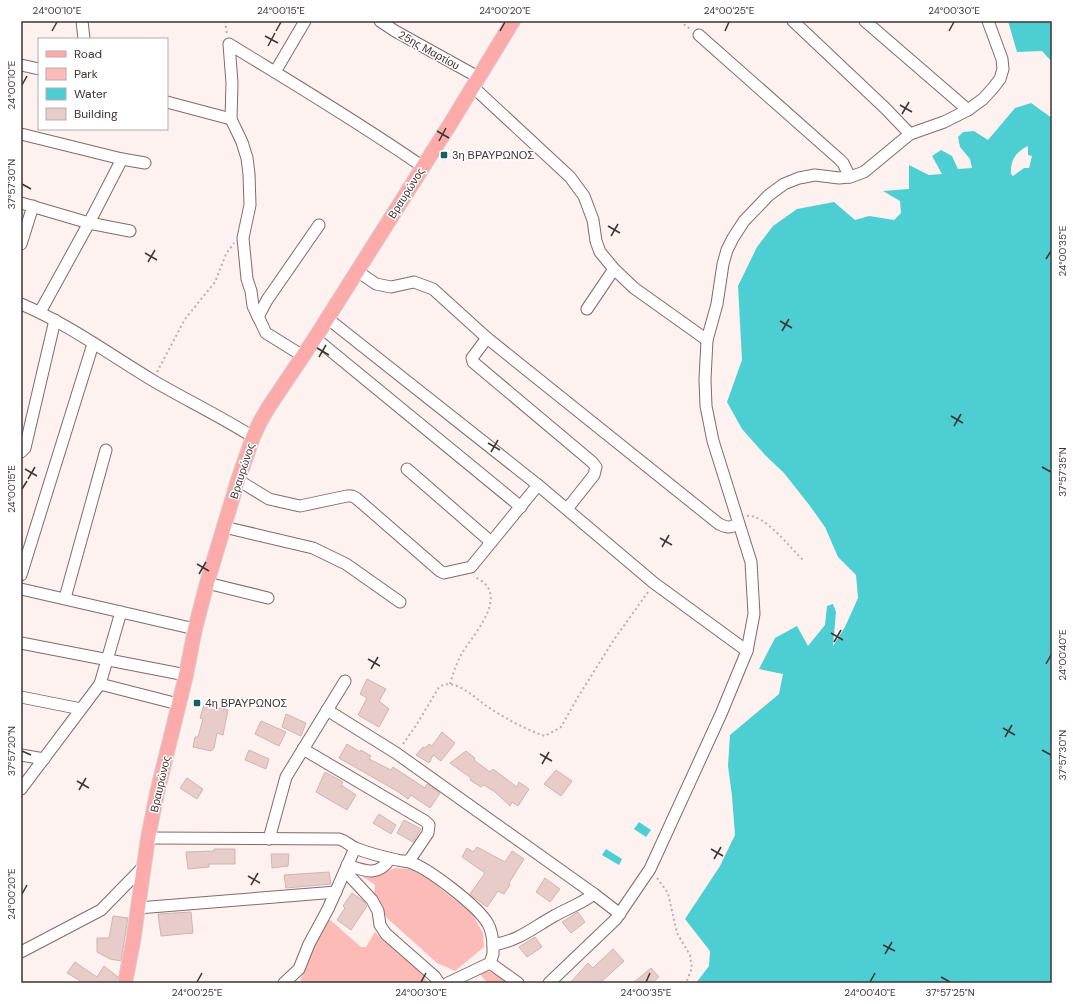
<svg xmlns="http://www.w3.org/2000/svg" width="1073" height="1004" font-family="'DM Sans',sans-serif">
<rect width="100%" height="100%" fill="#fef2f1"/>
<g fill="#fdbbb7">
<path d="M395,868l14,1 18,8 20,17 24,18 12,21 1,14 -29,24 -18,-8 -50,-45 -13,-22 1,-11 -13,-9 18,-2z"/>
<path d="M328,918l33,29h5l9,-15c13,15 33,24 46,40 3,3 4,7 6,11h-127l7,-23z"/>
<path d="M480,969l21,6 11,8h-25l-7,-9z"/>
</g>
<g fill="#4cced3" fill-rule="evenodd">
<path d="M1008,21h44v41l-10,-11 -25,1z"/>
<path d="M1031,103l21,15v865h-356l13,-17 1,-15 -25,-32 35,-53 15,-31 -3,-39 -4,-30 2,-31 49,-41 4,-20 -24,-5 16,-31 22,-12 11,20 17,-21 2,-19 6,-2 3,8 -3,34 12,-19 13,-29 -2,-23 -18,-18 -13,-30 -15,-21 -26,-33 -19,-18 -23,-26 -15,-27 15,-42 -4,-74 19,-39 16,-21 24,-17 37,-7 21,18 14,-4 25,4 7,-7 -1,-12 -17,-10 26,-2v-24l20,10 13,-1 -10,-18 9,-6 11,6 6,13 14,-1 -2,-9 -10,-12 -2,-10 5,-5 11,-1 14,9 27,-32zM1028,146v9l4,1 -3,12h-5l-11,8 -2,-2c-1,-14 6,-23 17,-28z"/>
<path d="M639,822l12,8 -5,7 -12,-8z"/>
<path d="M606,849l16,10 -3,6 -17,-10z"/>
</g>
<g fill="#e8ccca" stroke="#cfb4b2">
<path d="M367,679l19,10 -7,12 10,8 -10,18 -21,-12 9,-17 -7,-4z"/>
<path d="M204,705l24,5 -5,25 -6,-2 -3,15 -3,3 -18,-4 2,-10h3l5,-18 -3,-1z"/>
<path d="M286,714l20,9 -5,13 -19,-9z"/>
<path d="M261,721l25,11 -7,14 -24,-12z"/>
<path d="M442,732l13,11 -14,18 -8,-6 -4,8 -13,-8 7,-8 2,1 4,-4 3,2z"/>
<path d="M347,744l13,8 1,-2 10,6 -2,3 22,11 2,-3 32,21 2,-4 13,9 -10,15 -19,-13 -3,4 -11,-8 -58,-33z"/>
<path d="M249,750l20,9 -3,10 -21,-9z"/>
<path d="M466,751l9,7 -1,2 16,12 3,-3 24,18 2,-5 10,7 -11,17 -6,-4 -2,4 -15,-14 -11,-7 -3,2 -11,-7 1,-2 -21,-15z"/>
<path d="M556,770l16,11 -11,15 -17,-12z"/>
<path d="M325,772l18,10 -2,3 15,10 -9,15 -31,-18z"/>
<path d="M187,778l16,11 -6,10 -17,-11z"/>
<path d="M379,814l17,11 -5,9 -18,-11z"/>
<path d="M404,820l17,9 -8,13 -16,-9z"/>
<path d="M477,847l28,15 7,-11 12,8 -15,24 1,2 -6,9 -6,-3 -11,16 -17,-13 15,-21 -23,-16 5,-9 6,4z"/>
<path d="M214,849h21v15h-26v3l-21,2 -2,-17 28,-1z"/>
<path d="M271,854h18l-1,12 -16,2z"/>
<path d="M329,872l2,12 -45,4 -2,-13z"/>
<path d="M545,878l15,11 -10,13 -14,-10z"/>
<path d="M352,893l10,7 5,6 -16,24 -14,-10 8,-12 -2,-2z"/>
<path d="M191,912l2,21 -32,3 -3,-22z"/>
<path d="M578,912l7,10 -14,11 -9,-11z"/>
<path d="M113,916l15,2 -7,43 -11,-2 -13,-7v-14h12z"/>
<path d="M535,937l7,10 -15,10 -8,-10z"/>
<path d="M613,949l11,12 -24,22h-30l18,-20 5,5z"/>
<path d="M75,962l22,15 7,-11 14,11 -1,2 -3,4h-30l-17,-10z"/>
<path d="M651,968l8,9 -7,6h-19z"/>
</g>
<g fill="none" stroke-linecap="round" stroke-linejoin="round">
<g stroke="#836a68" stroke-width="13">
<g id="minor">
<path d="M82,21l2,18"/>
<path d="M380,21l15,10 83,46"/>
<path d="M793,21l92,87 25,26"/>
<path d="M865,21l103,89"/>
<path d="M699,35l140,124 4,4 7,14"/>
<path d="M21,65l18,4"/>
<path d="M275,72l30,-51"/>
<path d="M473,87l97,90 14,19 9,24 3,21 4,11 14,17 20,19 73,52"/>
<path d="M167,102l64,17"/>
<path d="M21,134l101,25 23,4"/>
<path d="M21,203l68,20 41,8"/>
<path d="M21,244l12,-38"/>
<path d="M357,271l19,13 15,3 23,-5 19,7 54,49 232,186c8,4 11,4 19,0"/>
<path d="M21,304c47,20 88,50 131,76 34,20 68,36 101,57"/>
<path d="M587,309l27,-40"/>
<path d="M40,312l49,-89 33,-64"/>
<path d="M258,317l9,-17 52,-75"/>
<path d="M327,318l211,167 116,98 93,68"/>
<path d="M315,338l206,169"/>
<path d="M487,338l-15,20 1,4 119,100 4,5 -2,8 -27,34"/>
<path d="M303,356l-37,-23 -13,-27 -2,-15 -4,-12 -4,-41 7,-33 -1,-31 -2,-16 -5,-16 -11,-23 1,-36 -3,-39c65,40 131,79 194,123"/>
<path d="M21,452l4,-4 30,-128"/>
<path d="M407,469l84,73"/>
<path d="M238,480l31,19 31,7 47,-10h5l4,2 84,73 4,2 27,-6 67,-82"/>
<path d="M224,527l89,21 33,16 54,38"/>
<path d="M21,575l72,-231"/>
<path d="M207,583l61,15"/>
<path d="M21,589l174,40"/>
<path d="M65,598l41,-148"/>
<path d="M21,643l165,32"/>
<path d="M100,684l78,20"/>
<path d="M21,697l60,12"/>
<path d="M327,710l69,43 198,141 26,20"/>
<path d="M303,749l122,72 4,4 -1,8 -17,25 -3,3"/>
<path d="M21,755l23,4"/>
<path d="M21,789l79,-105 21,-72"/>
<path d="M148,838l191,1c7,2 10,6 16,9 13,5 28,9 42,12 4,1 8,1 12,2 18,5 70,45 79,62 3,5 5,15 5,21"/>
<path d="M269,839l17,-62 59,-96"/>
<path d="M347,865c18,6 31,12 43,-6"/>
<path d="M345,871l27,29 6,11 2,14 6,9 49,43 4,6"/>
<path d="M138,908l198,-16"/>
<path d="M21,952l80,-42 43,-44"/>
<path d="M490,963l28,20"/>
<path d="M284,983l15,-14 10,-25 19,-35 27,-61"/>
<path d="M448,983l42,-20 3,-9v-9c27,-5 38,-16 61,-29 12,-7 29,-13 40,-22"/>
<path d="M549,983l67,-64 34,-50 71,-155 26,-63 7,-37 -3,-52 -38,-121 -7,-35 -1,-27 2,-39 10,-36 6,-40 4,-14 6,-12 11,-17 25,-26 15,-11 15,-6 16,-3 24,3 11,-1 14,-5 46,-38 34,-12 24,-12 15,-11 10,-11 7,-9 3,-10 -1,-10 -14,-38"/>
</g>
</g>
<g stroke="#d5d2d2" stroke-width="16">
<path id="major" d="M125,983l8,-41 15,-104 9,-45 29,-118 9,-46 12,-46 31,-103 15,-43 7,-15 8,-14 47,-70 137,-217 61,-100"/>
</g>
<g stroke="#baaeae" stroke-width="2" stroke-dasharray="2 3" stroke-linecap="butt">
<path d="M225,21l2,13"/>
<path d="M680,21l11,9"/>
<path d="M157,372l28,-53 30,-37 11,-28 8,-11"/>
<path d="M747,516c17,-3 45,34 57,45"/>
<path d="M450,684c3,-10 6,-20 11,-29 10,-18 40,-48 26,-69 -3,-4 -9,-7 -13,-10"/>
<path d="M403,744l14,-20 22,-37c6,-3 12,-4 18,-1 10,4 19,12 28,19 18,12 39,24 60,31l16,-9 17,-30 35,-56 35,-49"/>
<path d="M657,878l11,15 9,40 13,22 2,13 -6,15"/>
</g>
<use href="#minor" stroke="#fff" stroke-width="11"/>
<use href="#major" stroke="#fdaaaa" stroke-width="14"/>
</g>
<path fill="none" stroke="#3e3333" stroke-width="1.5" d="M52,31l5,-9M276,31l5,-9M500,31l5,-9M725,31l4,-9M949,31l5,-9M265,36l13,7M268,46l7,-13M22,85l5,-9M900,105l12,7M902,114l7,-12M437,131l12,7M439,141l7,-13M22,184l9,5M608,226l12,7M611,236l7,-12M145,253l12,7M1046,259l5,-8M148,262l7,-12M780,321l12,7M782,331l7,-12M317,348l12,7M319,357l7,-12M951,416l12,7M954,426l7,-12M488,443l12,7M491,452l7,-12M1042,467l9,5M25,469l12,7M28,479l7,-12M22,489l5,-8M660,538l12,7M662,547l7,-12M197,564l12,7M199,574l7,-12M831,633l12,7M834,642l7,-12M368,659l12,7M1046,664l5,-9M371,669l7,-12M1003,728l12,7M1005,737l7,-12M1042,750l9,5M22,751l9,4M540,754l12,7M542,764l7,-12M77,781l12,7M79,790l7,-12M711,849l12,7M714,859l7,-12M248,876l12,7M251,885l7,-12M22,894l5,-9M883,945l12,6M885,954l7,-12M941,977l9,5M197,982l5,-9M421,982l5,-9M646,982l4,-9M870,982l5,-9"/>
<g fill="#116265" stroke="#fff" stroke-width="1.5">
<rect x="440" y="151" width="8" height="8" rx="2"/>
<rect x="193" y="699" width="8" height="8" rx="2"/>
</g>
<g text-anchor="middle" stroke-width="3" stroke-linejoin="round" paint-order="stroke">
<g font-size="11" fill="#3e3333" stroke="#fff">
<text transform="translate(429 50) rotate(29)" y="4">25ης Μαρτίου</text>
<text transform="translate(406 193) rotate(-58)" y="4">Βραυρώνος</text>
<text transform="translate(242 471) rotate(-72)" y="4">Βραυρώνος</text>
<text transform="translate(160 784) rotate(-77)" y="4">Βραυρώνος</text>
</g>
<g font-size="11" fill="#3e3333" stroke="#fff" text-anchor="start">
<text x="452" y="159">3η ΒΡΑΥΡΩΝΟΣ</text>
<text x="205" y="707">4η ΒΡΑΥΡΩΝΟΣ</text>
</g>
</g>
<rect width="1073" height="1004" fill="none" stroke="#ffffff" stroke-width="44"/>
<rect x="38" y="38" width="130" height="92" fill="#ffffff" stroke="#b2adad"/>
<rect x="46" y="51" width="20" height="6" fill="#fdaaaa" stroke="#b2adad"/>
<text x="74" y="58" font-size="12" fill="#3e3333">Road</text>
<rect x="46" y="68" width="20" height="12" fill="#fdbbb7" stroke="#b2adad"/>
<text x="74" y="78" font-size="12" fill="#3e3333">Park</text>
<rect x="46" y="88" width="20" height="12" fill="#4cced3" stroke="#b2adad"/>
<text x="74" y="98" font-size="12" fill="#3e3333">Water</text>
<rect x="46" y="108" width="20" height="12" fill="#e8ccca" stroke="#b2adad"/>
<text x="74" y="118" font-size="12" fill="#3e3333">Building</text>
<rect x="22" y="22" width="1029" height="960" fill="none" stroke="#3e3333" stroke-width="1.5"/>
<g font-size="10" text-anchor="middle" fill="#3e3333">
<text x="57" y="14">24°00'10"E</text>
<text x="281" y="14">24°00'15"E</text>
<text x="505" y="14">24°00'20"E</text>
<text x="729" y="14">24°00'25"E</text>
<text x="954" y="14">24°00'30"E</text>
<text transform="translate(11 85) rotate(-90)" y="4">24°00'10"E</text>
<text transform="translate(11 184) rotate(-90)" y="4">37°57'30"N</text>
<text transform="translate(1062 251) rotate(-90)" y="4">24°00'35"E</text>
<text transform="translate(1062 472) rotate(-90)" y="4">37°57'35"N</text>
<text transform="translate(11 489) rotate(-90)" y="4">24°00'15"E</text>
<text transform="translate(1062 655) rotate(-90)" y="4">24°00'40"E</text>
<text transform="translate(11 751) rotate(-90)" y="4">37°57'20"N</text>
<text transform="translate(1062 755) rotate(-90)" y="4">37°57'30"N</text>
<text transform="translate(11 894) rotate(-90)" y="4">24°00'20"E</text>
<text x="197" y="996">24°00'25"E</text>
<text x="421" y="996">24°00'30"E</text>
<text x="646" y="996">24°00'35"E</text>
<text x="870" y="996">24°00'40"E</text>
<text x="950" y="996">37°57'25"N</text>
</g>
</svg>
